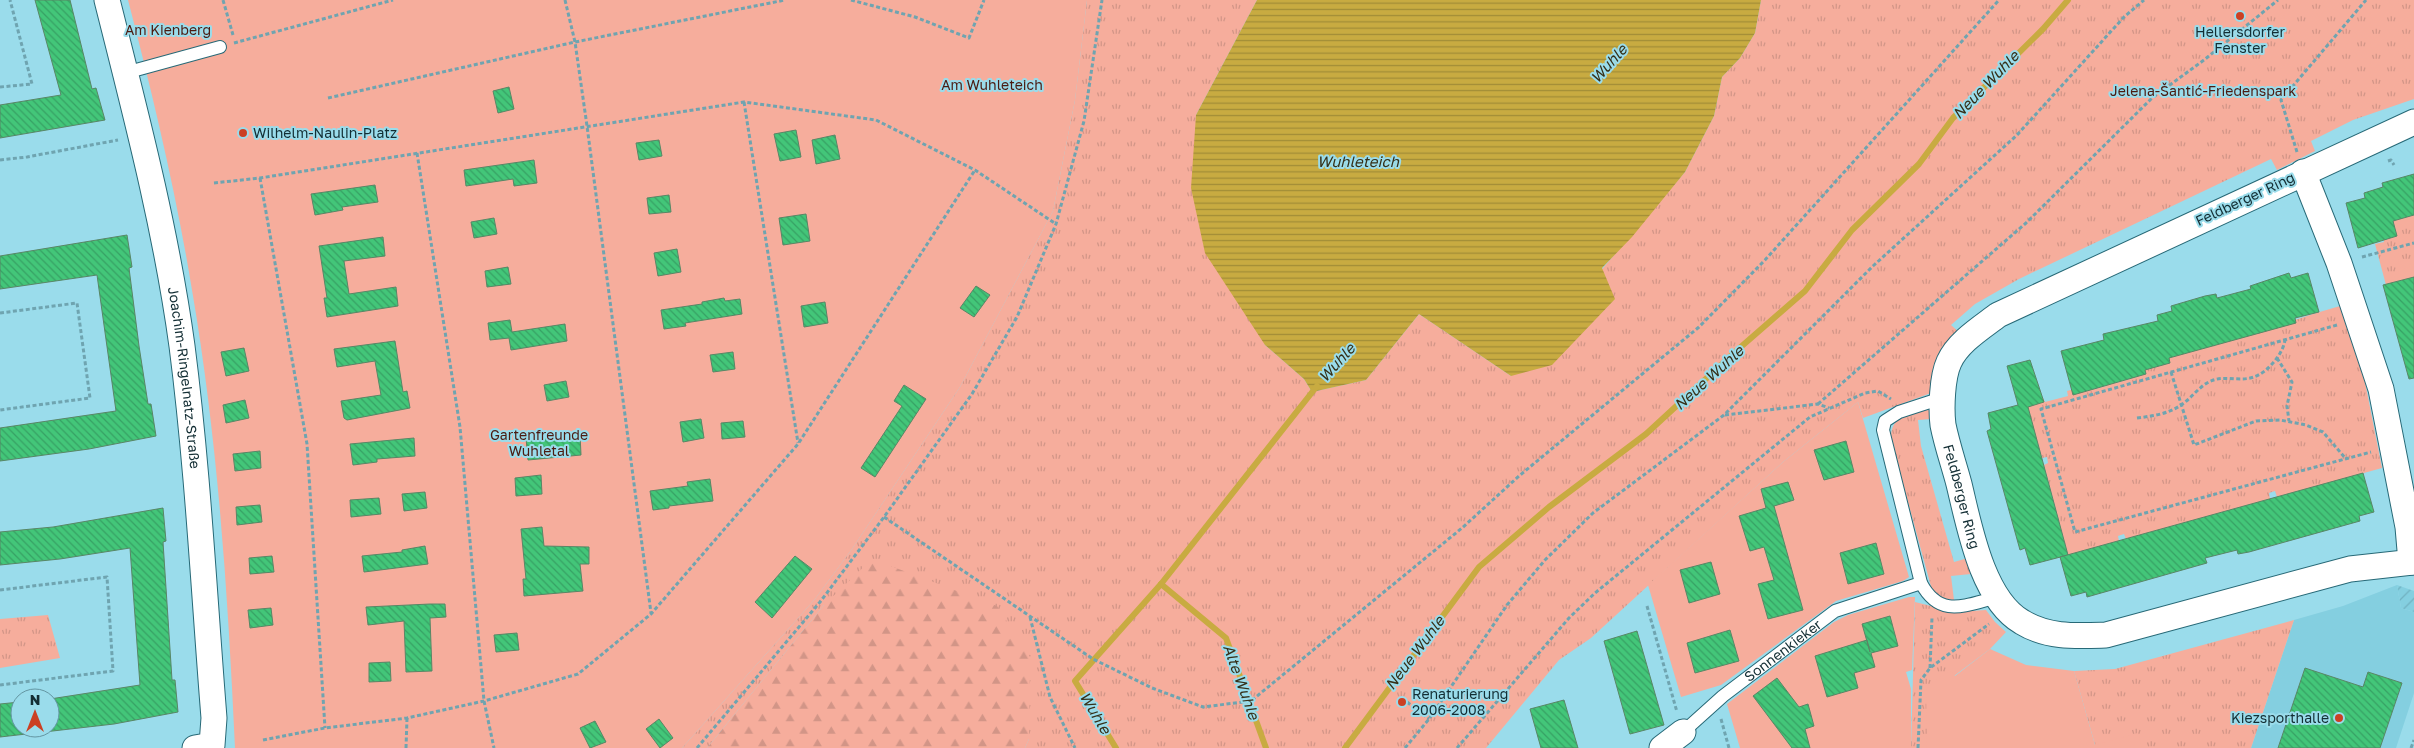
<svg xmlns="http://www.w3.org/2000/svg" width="2414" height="748" font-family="'Golos Text',sans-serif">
<defs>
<pattern id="industrial-furrows" width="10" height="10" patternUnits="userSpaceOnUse" patternTransform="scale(1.25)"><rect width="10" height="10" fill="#84cfe0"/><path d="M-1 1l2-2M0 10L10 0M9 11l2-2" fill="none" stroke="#71b2c1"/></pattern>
<pattern id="grass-tufts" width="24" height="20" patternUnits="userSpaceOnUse" patternTransform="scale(1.25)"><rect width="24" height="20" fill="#f6ad9c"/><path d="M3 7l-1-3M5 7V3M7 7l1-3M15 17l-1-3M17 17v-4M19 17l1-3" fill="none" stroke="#d29587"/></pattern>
<pattern id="forest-firs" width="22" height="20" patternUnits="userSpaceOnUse" patternTransform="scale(1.25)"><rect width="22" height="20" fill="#f6ad9c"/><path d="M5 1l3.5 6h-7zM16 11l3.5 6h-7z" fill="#d29587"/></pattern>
<pattern id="water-rules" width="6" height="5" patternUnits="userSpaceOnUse" patternTransform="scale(1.25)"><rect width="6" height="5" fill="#c8ab41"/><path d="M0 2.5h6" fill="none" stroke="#a18c37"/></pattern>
<pattern id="building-back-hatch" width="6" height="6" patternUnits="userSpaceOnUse" patternTransform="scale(1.25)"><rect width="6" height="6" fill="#43c679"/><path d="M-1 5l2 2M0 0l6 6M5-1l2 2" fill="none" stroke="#37a164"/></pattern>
</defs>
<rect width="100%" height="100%" fill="#9adceb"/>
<path fill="#84cfe0" d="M2397,585l4,23 13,4v81l-18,55h-145l43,-128 49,-14z"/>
<path fill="url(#industrial-furrows)" d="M2397,585l17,6v21l-13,-4z"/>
<g fill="url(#grass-tufts)">
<path d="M1087,0h170l-61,115 69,230 39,34 8,13 54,-12 53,-66 92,62 174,-204 29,-56 8,-39 18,-19 15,-25 6,-33h653v99l-61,21 -42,21 4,10 -38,19 -6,-11 -252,120 -44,25 -24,21 10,9 -30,59 -68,25 -5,-16 -75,60 -192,176 -32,22 -73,88h-461l4,-9 -205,-134 -117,143h-25l133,-149 37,-50 108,-162 93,-176 22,-111z"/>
<path d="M2414,215v62l-28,8 -11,-41 9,-2 -1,-6 2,4 12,-4 -4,-15z"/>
<path d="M2340,306l24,71 18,91 -105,29 -2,-6 -6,2 1,6 -144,40 -2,-5 -6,2 1,5 -51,14 -24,-90 4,-2 -1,-6 -5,1 -16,-55 17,-5 2,4 23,-6 -1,-5 14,-4 2,5 23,-6 -1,-5 11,2 30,-9 -1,-4 25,-7 -3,-9c59,-7 115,-32 173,-48z"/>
<path d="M1924,409l7,2 1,8 -14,1 3,26 33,116 14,-4 3,16 -20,2 3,24 -13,-1 -9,-9 -41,-150c-1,-22 14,-26 33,-31z"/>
<path d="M1915,602l40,10 31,-2 9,12 11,10 -16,17 -36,27 -27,72h-16z"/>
<path d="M48,615l12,43 -60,10v-49z"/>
<path d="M2294,620l-43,128h-155l-22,-77 41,-2z"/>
</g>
<path fill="url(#forest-firs)" d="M872,559l125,47 33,51 -1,82 -4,9h-318l117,-143z"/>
<g fill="#f6ad9c">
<path d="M128,0h959l-12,100 -22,111 -93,176 -108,162 -37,50 -133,149h-447c-7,-153 -17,-307 -43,-458 -16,-98 -39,-194 -64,-290z"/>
<path d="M1858,402l51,175 -6,4 -67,20 -115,84 -40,12 -33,-112 135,-123z"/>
<path d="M1909,597h6l-3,73 -6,2 5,17v59h-171l-13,-44 107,-82 14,-7z"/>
<path d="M1990,649l36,16 48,6 21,74 43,-12 4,15h-215l-1,-60 24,-18 5,6z"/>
</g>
<path fill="url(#water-rules)" d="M1257,0h504l-6,33 -15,25 -18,19 -8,39 -29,56 -53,65 -30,31 13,31 -63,66 -41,11 -92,-62 -53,66 -54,12 -8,-13 -39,-34 -60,-92 -14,-65 5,-73z"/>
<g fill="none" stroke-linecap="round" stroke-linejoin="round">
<g stroke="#c8ab41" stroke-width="6">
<path d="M1161,584l65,54 40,110"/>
<path d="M1116,748l-41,-67 86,-97 156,-198"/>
<path d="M1345,748l134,-181 70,-60 97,-73 89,-82 70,-61 47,-61 67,-66 34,-46 90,-89 25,-29"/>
</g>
</g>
<g fill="url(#building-back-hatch)" stroke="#598666">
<path d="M35,0h35l22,89 4,-1 9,32 -105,18v-33l61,-10z"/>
<path d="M509,87l5,22 -16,4 -5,-22z"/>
<path d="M796,130l5,27 -21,4 -6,-27z"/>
<path d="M835,135l5,24 -24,5 -4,-24z"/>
<path d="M659,140l3,16 -23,4 -3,-17z"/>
<path d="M534,160l3,23 -23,3 -1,-7 -47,7 -2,-16z"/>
<path d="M2414,174v41l-21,6 4,15 -39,12 -12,-45 19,-5 -1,-5 19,-6 -1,-4z"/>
<path d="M375,185l3,17 -36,5 1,3 -28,5 -4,-21z"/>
<path d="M669,195l2,17 -22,2 -2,-16z"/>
<path d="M806,214l4,27 -27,4 -4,-27z"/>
<path d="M494,218l3,16 -23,4 -3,-16z"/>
<path d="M127,235l5,32 -3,1 10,78 9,58h3l5,32 -67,13 -89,12v-33l116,-17 -19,-136 -97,14v-33z"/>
<path d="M383,237l2,19 -41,5 5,33 47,-7 2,19 -71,11 -3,-19h3l-8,-52z"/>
<path d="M677,249l4,23 -23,4 -4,-23z"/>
<path d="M508,267l3,17 -24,3 -2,-16z"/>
<path d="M2289,273l2,5 17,-5 11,39 -24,6 1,5 -127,35 1,5 -25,7 1,4 -73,21 -12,-44 43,-11 -1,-6 55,-13 -1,-6 15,-4 -1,-5 34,-10 11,-2 1,4 34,-9 -1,-3z"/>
<path d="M2414,277v101l-5,1 -26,-94z"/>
<path d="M976,286l14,9 -16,22 -14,-9z"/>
<path d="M724,298l1,3 15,-2 2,15 -57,9 1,3 -22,3 -3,-19 41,-6v-2z"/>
<path d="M825,302l3,21 -24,4 -3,-21z"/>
<path d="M510,320l2,12 53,-8 2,17 -56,9 -2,-12 -19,2 -2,-17z"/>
<path d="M395,341l8,51 4,-1 3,17 -63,12 -3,-2 -3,-17 40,-6 -6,-34 -38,6 -3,-18z"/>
<path d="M244,348l5,23 -23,5 -5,-24z"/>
<path d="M733,352l2,17 -22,3 -3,-17z"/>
<path d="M2030,360l14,42 -16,5 40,148 -38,10 -5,-17 -5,2 -33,-119 4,-2 -3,-16 30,-8 -11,-39z"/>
<path d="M566,381l3,16 -22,4 -3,-16z"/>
<path d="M904,385l22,14 -51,78 -14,-9 41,-62 -8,-5z"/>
<path d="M245,400l4,18 -23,5 -3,-18z"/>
<path d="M701,419l3,19 -21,4 -3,-20z"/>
<path d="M743,421l2,16 -23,2 -1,-16z"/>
<path d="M580,434l1,21 -53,5 -2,-22z"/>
<path d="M414,438l1,18 -38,3v3l-24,3 -3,-21z"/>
<path d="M1846,441l8,31 -30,8 -10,-30z"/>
<path d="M260,451l1,17 -26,3 -2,-17z"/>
<path d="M2363,473l11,39 -15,4 1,5 -111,31 -11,2 -1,-4 -32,8 2,5 -120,34 -1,-5 -15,4 -11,-39z"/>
<path d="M541,475l1,19 -26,2 -1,-18z"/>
<path d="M710,479l3,22 -44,5v2l-16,2 -3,-19 38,-5 -1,-4z"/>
<path d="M1788,482l6,18 -20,6 29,104 -35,9 -10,-35 16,-4 -10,-33 -14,4 -11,-35 27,-8 -5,-19z"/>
<path d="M425,492l2,16 -23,3 -2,-17z"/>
<path d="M379,498l2,16 -30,3 -1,-17z"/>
<path d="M260,505l2,17 -25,3 -1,-18z"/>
<path d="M163,508l3,33 -3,1 9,138h3l3,32 -64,12 -114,13v-33l20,-2v26h30v-29l90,-14 -10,-137 -70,11 -60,6v-33l53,-5z"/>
<path d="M542,527l2,19 45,1v17h-9l3,27 -59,5 -1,-17h3l-5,-50z"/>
<path d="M1876,543l8,31 -36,10 -8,-31z"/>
<path d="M425,546l3,18 -64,8 -2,-16 40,-4v-2z"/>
<path d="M272,556l2,16 -24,2 -1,-16z"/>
<path d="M795,556l17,13 -40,49 -17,-16z"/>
<path d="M1711,562l9,32 -31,9 -9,-33z"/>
<path d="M430,604h15l1,13 -16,1 2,53 -26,1 -2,-51 -36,4 -2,-18z"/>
<path d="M271,608l2,17 -23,3 -2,-18z"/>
<path d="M1890,616l8,30 -27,7 4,14 -21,6 4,15 -31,9 -12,-41 52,-16 3,12 -8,-28z"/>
<path d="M1730,630l9,31 -44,12 -8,-30z"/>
<path d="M1637,631l27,94 -34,9 -26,-93z"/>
<path d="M517,633l2,17 -23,2 -2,-17z"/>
<path d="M390,662l1,19 -22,1v-19z"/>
<path d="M2305,668l58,19 5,-15 34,11 -22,65h-102z"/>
<path d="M1777,678l22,29 9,-3 6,22 -9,3 5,19h-18l-39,-52z"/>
<path d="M1564,700l14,48h-37l-11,-39z"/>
<path d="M659,719l14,19 -13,10 -14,-19z"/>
<path d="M595,721l11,21 -16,6 -10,-20z"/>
</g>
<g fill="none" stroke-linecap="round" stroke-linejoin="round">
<g stroke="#276977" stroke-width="14">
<g id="service">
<path d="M125,73l95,-26"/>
<path d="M1942,398l-43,14 -14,9 -2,9 38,153c19,36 44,22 77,14"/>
<path id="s1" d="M1683,732l40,-36 112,-85 86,-28"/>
</g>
</g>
<g stroke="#276977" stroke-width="27">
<g id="minor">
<path id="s2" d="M107,0c29,115 59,229 75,346 16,124 22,248 32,372l-2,27 -17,3"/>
<path id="s3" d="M2414,122l-416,193c-17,13 -40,27 -49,47 -7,15 -8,47 -6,63 4,20 11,40 16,59 10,41 23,115 63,138 26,16 54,14 84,13l244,-66 64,-7"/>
<path d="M2303,172l36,91 42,126 27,138 3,35"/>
<path d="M1662,748l21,-16"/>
</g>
</g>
<g stroke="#6fa4b0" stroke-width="3" stroke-dasharray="4 2.5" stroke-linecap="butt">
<path d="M223,0l10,35"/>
<path d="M565,0l10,42 12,84 64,487"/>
<path d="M851,0l64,17 54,21 15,-38"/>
<path d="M234,43l159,-43"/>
<path d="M0,87l32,-3 -22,-84"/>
<path d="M328,98l247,-56 210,-42"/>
<path d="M744,102l54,341"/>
<path d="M2297,152l-16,-52 85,-100"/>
<path d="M417,153l43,274 24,274 10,47"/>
<path d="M0,160l27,-3 91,-17"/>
<path d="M2388,161l3,-1 3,5"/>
<path d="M260,178l47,266 18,284"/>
<path d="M214,183l46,-5 484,-76 132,18 99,50 81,54"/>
<path d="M2362,257l52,-14"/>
<path d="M0,313l77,-10 13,95 -90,12"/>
<path d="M2337,325l-296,84 34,123 296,-80"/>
<path d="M2277,358l15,24 -5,24 2,15"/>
<path d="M2171,372l23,73 62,-24 24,-1 26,5 17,7 23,27"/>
<path d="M1818,404l208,-181 126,-125 52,-38 74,-60"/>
<path d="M1725,415l93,-11 11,4"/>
<path d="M2137,418c16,-2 31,-4 44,-13 11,-7 18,-19 30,-24 13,-6 29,1 43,-4 14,-5 29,-23 31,-37"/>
<path d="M884,517l209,142 59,29 51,19 48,-6 211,-173 57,-52 180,-149 66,-67 234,-260"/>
<path d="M0,590l107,-13 6,94 -113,14"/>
<path d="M1647,606l30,106"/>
<path d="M1030,617l20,80 25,51"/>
<path d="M1930,668l2,-51"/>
<path d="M1407,702l22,17"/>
<path d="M1721,719l8,29"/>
<path d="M263,740l62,-12 82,-10 77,-17 94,-27 73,-60 147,-170 177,-274"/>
<path d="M406,748l1,-30"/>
<path d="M697,748l123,-146 64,-85 88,-123 45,-77 39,-93 28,-103 18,-121"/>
<path d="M1405,748l24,-29 78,-114 38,-45 48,-47 131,-98 149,-149 144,-131 107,-118 20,-17"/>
<path d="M1457,748l112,-130 26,-25 215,-176 55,-24 13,-2 13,8"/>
<path d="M1918,748l3,-68 9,-12 59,-44"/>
<path d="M2411,748l3,-8"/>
</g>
<use href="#service" stroke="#fff" stroke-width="12"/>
<use href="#minor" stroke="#fff" stroke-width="25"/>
</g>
<g fill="#cb4023" stroke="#9adceb" stroke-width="2">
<circle cx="2240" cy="16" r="5"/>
<circle cx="243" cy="133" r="5"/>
<circle cx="1402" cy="702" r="5"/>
<circle cx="2339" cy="718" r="5"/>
</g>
<g text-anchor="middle" stroke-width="4" stroke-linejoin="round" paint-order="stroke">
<g font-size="14" fill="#4b1b11" stroke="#9adceb">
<text x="168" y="35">Am Kienberg</text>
<text x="992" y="90">Am Wuhleteich</text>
<text x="2203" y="96">Jelena-Šantić-Friedenspark</text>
<text x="539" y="440">Gartenfreunde<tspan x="539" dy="16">Wuhletal</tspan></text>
</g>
<g font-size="14" fill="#132e34" stroke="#9adceb" text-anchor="start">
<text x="2240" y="37" text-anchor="middle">Hellersdorfer<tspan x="2240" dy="16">Fenster</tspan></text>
<text x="253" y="138">Wilhelm-Naulin-Platz</text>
<text x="1412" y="699">Renaturierung<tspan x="1412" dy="16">2006-2008</tspan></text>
<text x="2329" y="723" text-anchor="end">Kiezsporthalle</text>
</g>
<g font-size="14" fill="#132e34" stroke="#9adceb">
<text transform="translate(2245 199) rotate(-25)" y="5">Feldberger Ring</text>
<text dy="5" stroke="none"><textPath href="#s2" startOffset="386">Joachim-Ringelnatz-Straße</textPath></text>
<text dy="5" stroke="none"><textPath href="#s3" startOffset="665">Feldberger Ring</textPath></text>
<text dy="5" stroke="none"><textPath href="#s1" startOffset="129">Sonnenkieker</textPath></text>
</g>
<g font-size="15" font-style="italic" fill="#363019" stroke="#9adceb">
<text transform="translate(1609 64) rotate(-48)" y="5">Wuhle</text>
<text transform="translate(1986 85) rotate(-46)" y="5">Neue Wuhle</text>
<text x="1358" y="167">Wuhleteich</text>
<text transform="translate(1337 363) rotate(-48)" y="5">Wuhle</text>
<text transform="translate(1709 378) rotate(-42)" y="5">Neue Wuhle</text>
<text transform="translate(1415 653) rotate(-53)" y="5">Neue Wuhle</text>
<text transform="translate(1241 682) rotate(70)" y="5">Alte Wuhle</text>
<text transform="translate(1095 713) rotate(59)" y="5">Wuhle</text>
</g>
</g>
<g transform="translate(35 713)"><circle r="24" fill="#9adceb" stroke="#6496a2"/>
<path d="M0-4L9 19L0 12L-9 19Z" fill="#cb4023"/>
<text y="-8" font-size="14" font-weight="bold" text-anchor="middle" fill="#132e34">N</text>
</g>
</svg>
